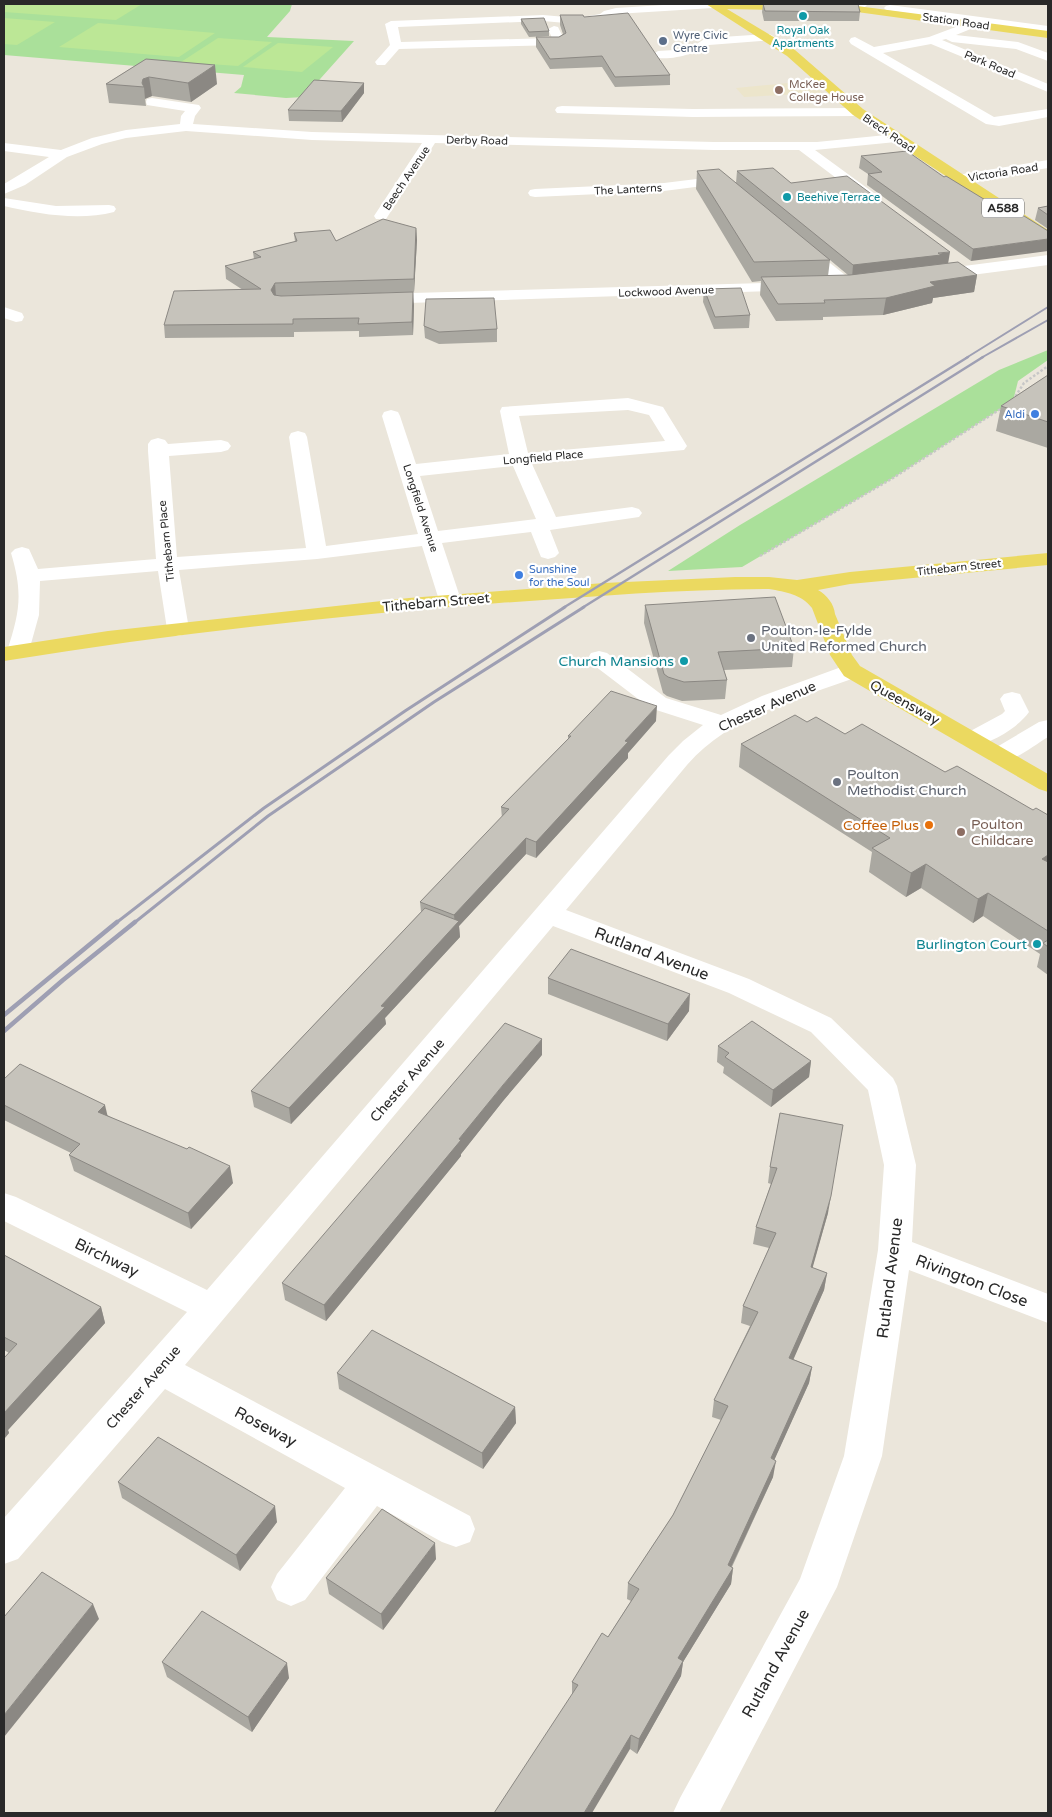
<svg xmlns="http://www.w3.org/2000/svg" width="1052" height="1817" font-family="'Varela Round',sans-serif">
<rect width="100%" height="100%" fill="#ebe6db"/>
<path fill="#ece5cb" d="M810,81l12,12 -78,4 -8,-9z"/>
<g fill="#aae09a">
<path d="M4,4h288l-2,7 -23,26 87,4 -50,56 -18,1 -52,-5 7,-6 3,-12 -240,-20z"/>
<path d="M1048,350v10l-30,21 -5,20 -120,77 -151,89 -74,4 72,-46 259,-155z"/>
</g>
<g fill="#bce796">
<path d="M4,4h138l-26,16 -112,-8z"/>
<path d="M4,18l51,4 -38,23 -13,-1z"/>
<path d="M98,23l117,10 -36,24 -120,-10z"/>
<path d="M218,38l54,4 -34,24 -57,-4z"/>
<path d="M278,43l55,4 -31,25 -59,-5z"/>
</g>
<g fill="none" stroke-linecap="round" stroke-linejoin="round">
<g stroke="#c7c7c7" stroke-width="2.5" stroke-dasharray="2.5 2" stroke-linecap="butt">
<path d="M1013,400l11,-17 24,-17"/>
<path d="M760,556l133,-78 109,-70"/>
</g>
<g fill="#fff" fill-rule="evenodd">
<path d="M679,4l40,1 -6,3 -97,6 -8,5 -31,5 -34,-3 -145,6 3,15 151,-4 -4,-9 6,-3 4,1 7,14 -6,4 -160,4 -14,16h-8l-2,-3 15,-17 -5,-21 6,-3 152,-6 34,3 23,-4 4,-3 12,-3z"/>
<path d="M853,4h15l-7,7 -4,1 -6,-3z"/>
<path d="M890,5l158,21v6l-69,-9 -1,3 -22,9 62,7 30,11v8l-32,-12 -64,-7 -6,-3 -4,1 106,44v8l-117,-48 -48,9 111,64 54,-8v8l-49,9 -13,-2 -135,-80 -2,-3 2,-3 4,-1 19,10 55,-10 40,-15 -83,-12 -2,-2 2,-2z"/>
<path d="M769,34l4,2 2,2 -2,2 -64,5c-9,8 -48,19 -57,10l6,-4 17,-1 20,-5 11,-7z"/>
<path d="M152,98l47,7 2,3 -6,8 -2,8 119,8 402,10h103l79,-8 7,4 -7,4 -81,8 63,46 2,3 -2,3h-10l-69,-52h-85l-279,-7 -49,76h-10l-2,-3 48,-73 -110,-3 -126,-9 -60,7 -24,6 -35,13 -42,28 -21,9v-10l45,-27 -45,-6v-8l57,7 31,-12 34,-8 54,-6 1,-8 4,-5 -38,-6 -1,-3 1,-3z"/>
<path d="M562,106l131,3 165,-1 7,4 -7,4 -165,1 -136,-4 -2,-3 2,-3z"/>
<path d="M1048,160v8l-91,15 -5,-1 -2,-3 2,-3 5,-1z"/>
<path d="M721,176l5,1 2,3 -2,3 -62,8 -129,6 -5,-1 -2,-3 2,-3 5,-1 129,-6z"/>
<path d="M4,198l52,8 53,-1 5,1 2,3 -2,3c-35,9 -76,2 -110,-6z"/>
<path d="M801,242l5,2 48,38 2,3 -2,3h-12l-46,-38 -3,-3 3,-3z"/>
<path d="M1048,255v10l-115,15 -6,-2 -2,-3 2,-3 6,-2z"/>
<path d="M798,282l6,2 2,3 -2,3 -427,14 -6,-2 -2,-3 2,-3 6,-2z"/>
<path d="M4,307l18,6 2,4 -2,4 -6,1 -12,-4z"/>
<path d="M628,398l35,9 24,39 -3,4 -152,14 24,53 76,-10 7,2 3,4 -3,4 -89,13 9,23 -4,4 -7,2 -7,-2 -10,-25 -89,11 19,57 -3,5 -8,2 -8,-2 -3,-5 -17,-54 -105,13 -138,11 10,59 -3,5 -8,2 -8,-2 -3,-5 -9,-58 -118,10 -1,34 -10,36 -3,5 -8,2 -8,-2 -3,-5c13,-39 16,-58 4,-98l4,-4 7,-2 7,2 9,20 118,-10 -8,-108v-7l3,-4 7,-2 7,2 3,4 53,-4 7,2 3,4 -3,4 -7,2 -52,4 8,101 129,-9 -17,-111 2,-4 7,-2 7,2 2,4 19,109 92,-12 -36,-118 2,-4 7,-2 7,2 2,4 16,48 93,-10 -9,-43 2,-4zM628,410l21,5 16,26 -137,12 -9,-37zM513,466l23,53 -98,12 -18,-55z"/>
<path d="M599,651l8,2 59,45 55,17 41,-19 82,-30 8,-2 8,2 4,5 -4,5c-59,22 -130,39 -173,89l-121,145 183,69 82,39 62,60 4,8 19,79 -4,77 136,52v29l-139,-53 -27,186 -45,131 -118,226h-46l7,-15 120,-219 44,-123 34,-206 6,-85 -16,-75 -57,-58 -82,-39 -176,-67 -368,439 285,151 5,13 -5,13 -14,5 -14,-5 -65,-36 -72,94 -14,6 -14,-6 -6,-13 6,-13 68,-86 -180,-99 -147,170 -14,5v-46l183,-206 -183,-91v-28l12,4 191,93 462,-535 14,-14 20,-16 -53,-17 -59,-45 -3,-5 3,-5z"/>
<path d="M1012,692l8,2 9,18c-11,16 -46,38 -66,33l-3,-5 3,-5 39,-21 3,-3 -5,-12 4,-5z"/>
<path d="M1048,720v17c-17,10 -37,29 -58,24l-3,-5 3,-5 49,-29z"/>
</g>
<g fill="#ebd960" fill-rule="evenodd">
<path d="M706,4l151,2 191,25v7l-191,-26 -130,-3 68,41 68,59 185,121v12l-5,-2 -190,-125 -66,-59z"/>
<path d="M1048,553v12l-198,19 -32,6c9,5 16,14 17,24l17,41 8,11 188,108v18l-9,-3 -195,-113 -14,-21 -18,-47c-11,-14 -26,-16 -43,-19 -90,0 -180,8 -270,14 -166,13 -331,31 -495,58v-14l104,-16 301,-33 195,-15 131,-6h34l28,3 53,-8z"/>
</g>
<g stroke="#9e9fb3" stroke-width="2">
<path d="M966,358l82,-51"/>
<path d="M981,358l67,-38"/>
</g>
<g stroke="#9e9fb3" stroke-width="2.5">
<path d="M563,608l405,-251"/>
<path d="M582,608l401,-251"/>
</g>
<g stroke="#9e9fb3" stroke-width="3">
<path d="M116,923l148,-115 141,-97 160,-104"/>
<path d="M134,923l134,-107 166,-114 150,-95"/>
</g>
<g stroke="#9e9fb3" stroke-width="4.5">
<path d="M4,1015l113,-93"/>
<path d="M4,1031l59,-51 72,-58"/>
</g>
</g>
<g fill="#aaa8a1" fill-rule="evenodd">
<path d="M763,4h89h-1l9,8 -1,9h-95l-2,-9z"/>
<path d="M560,15l24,2 86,58v10l-55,2 -13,-20 -52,2 -14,-22v-10h23l4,-3 -3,-9z"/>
<path d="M521,19l28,12v5l-20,1 -8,-13z"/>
<path d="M146,59l71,25 -26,18 -39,-6 -7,2 1,8 -37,-3 -3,-19z"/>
<path d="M364,83v10l-22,29 -53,-1 -1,-11z"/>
<path d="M861,156l83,21 61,35 -34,49 -104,-76 1,-11 -9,-6z"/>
<path d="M697,171l39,12 1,-12 54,12 157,80 29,12 -3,17 -41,6 -1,5 -49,12 -60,2v3l-47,1 -16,-26 1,-14 -9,1 -56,-93zM830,260l18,15 -20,1z"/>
<path d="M1048,206v23l-13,-9 3,-12z"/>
<path d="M416,228l1,12 -3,52 -134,4 134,9 -1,30 -54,2v-6l-65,1v5l-129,1 -1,-13 79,-35 -17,-11 -1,-13 29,-7 -1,-7 42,-10 -1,-9 42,8z"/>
<path d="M704,289l46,26 -1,13 -35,1 -11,-27z"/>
<path d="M424,326l73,3v13l-58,2 -14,-6z"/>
<path d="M1048,375v73l-52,-17 5,-25z"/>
<path d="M645,605l149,43 -2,19 -68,3 3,10 -2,19 -43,2 -15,-5 -4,-3 -19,-70z"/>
<path d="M656,721l-28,32v5l-92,100 -10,-4 -67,72 1,11 -75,81 1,6 -95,100 -37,-17 -3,-16 170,-179 -1,-10 82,-84 -1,-11 67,-68v-3z"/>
<path d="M807,722l38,12 100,38 88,38 15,5v160l-11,-8 3,-13 -57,-38 -10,7 -52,-35 -15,9 -37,-25 3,-20 -133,-85 2,-23z"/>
<path d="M548,978l141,33 -22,30 -119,-47z"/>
<path d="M718,1046l93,15 -2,16 -38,30 -48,-34 1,-6 -7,-5z"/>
<path d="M542,1055l-39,46 -42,53v2l-135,165 -41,-21 -3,-17z"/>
<path d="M4,1079l103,36 126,68 -42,46 -117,-58 -5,-16 2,-2 -67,-33z"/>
<path d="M780,1113l48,100 -16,55 15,5 -3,17 -31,69 19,8 -3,16 -35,77 -1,17 -41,90 1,1 -2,16 -48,78 -2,14 -44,78 -7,-5 -58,-55v-12l36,-45 23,-36 -4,-2 1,-16 45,-68 48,-95 -9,-3 2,-17 36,-74 -9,-3 2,-17 26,-58 -16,-4 3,-17 15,-43 -3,-1 2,-16z"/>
<path d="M4,1255l97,52 4,16 -97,107 1,3 -5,6v-81l5,-5 -5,-3z"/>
<path d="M337,1373l178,34 1,16 -33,46 -144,-80z"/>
<path d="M118,1482l159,40 -37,49 -118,-73z"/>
<path d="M436,1559l-53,71 -54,-36 -3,-16z"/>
<path d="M162,1662l127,16 -37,54 -85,-55z"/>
</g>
<g fill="#8b8883">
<path d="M215,65l2,19 -26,18 -3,-19z"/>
<path d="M149,77l3,19 -7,3 -1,-12 -2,-4 1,-4z"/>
<path d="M364,83v10l-22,29 -1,-11z"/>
<path d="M416,228l1,12 -3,52v-13z"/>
<path d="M1048,239v12l-77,10 2,-12z"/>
<path d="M950,252l-2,12 -96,14 1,-13z"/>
<path d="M977,275l-3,17 -41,6 -1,5 -49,12 3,-17 44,-16z"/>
<path d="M275,283l1,13 -4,7 -1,-13z"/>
<path d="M413,292l1,13 -1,30 -1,-13z"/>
<path d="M657,706l-1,15 -28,32v5l-92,100v-16l89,-101z"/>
<path d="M526,838v16l-67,72 1,11 -75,81 1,6 -95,100 -2,-16 92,-102 74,-81 -1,-10z"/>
<path d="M1048,855v20l-6,-16z"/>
<path d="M926,864l-5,24 -15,9 5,-24z"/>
<path d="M988,893l-5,23 -10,7 5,-24z"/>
<path d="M690,994l-1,17 -22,30 1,-17z"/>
<path d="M542,1039v16l-39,46 -42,53v2l-135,165 -2,-16 179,-220z"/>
<path d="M811,1061l-2,16 -38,30 2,-17z"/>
<path d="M105,1105l4,17 -11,-10z"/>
<path d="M230,1166l3,17 -42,46 -3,-16z"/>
<path d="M831,1196l-3,17 -20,71 3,-17z"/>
<path d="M827,1273l-3,17 -37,84 2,-16z"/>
<path d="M101,1307l4,16 -97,107 1,3 -5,6v-26z"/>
<path d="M812,1367l-3,16 -41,91 3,-16z"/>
<path d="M515,1407l1,16 -33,46 -1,-16z"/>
<path d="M776,1461l-3,16 -48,103 3,-15z"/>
<path d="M275,1506l2,16 -37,49 -4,-16z"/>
<path d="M435,1543l1,16 -53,71 -2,-16z"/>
<path d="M733,1568l-2,16 -48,78 -2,14 -44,78 2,-15 39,-81z"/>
<path d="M93,1604l6,15 -95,118v-22z"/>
<path d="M287,1663l2,15 -37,54 -4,-15z"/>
<path d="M631,1735l-1,14 -38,64h-8z"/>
</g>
<g fill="#c6c3bb" stroke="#8b8883">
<path d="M763,4h95l2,8 -95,-1z"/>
<path d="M628,13l42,62 -55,2 -13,-21 -52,3 -14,-22h23l7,-4 -6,-18h23l1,2z"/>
<path d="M544,18l5,13 -20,1 -8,-13z"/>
<path d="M146,59l69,6 -27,18 -39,-6 -6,2 -1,4 2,4 -38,-3z"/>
<path d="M314,80l50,3 -23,28 -53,-1z"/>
<path d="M907,151l37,26 2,-1 59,36 11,-1 32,20v8l-75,10 -105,-75 14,-2 -21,-16z"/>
<path d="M773,168l18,15 56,-7 103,76 -12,1 3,2 -88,10 -116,-94z"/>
<path d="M719,169l111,91 -76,2 -57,-91z"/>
<path d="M1048,206v9l-10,-7z"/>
<path d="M383,219l33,9 -2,51 -139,4 -4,7 3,5 7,1 132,-4 -1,30 -54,2 1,-6 -66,1v5l-129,1 10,-34 87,-2 -36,-23 36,-9 -8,-5 44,-11 -3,-8 36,-3 6,11z"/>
<path d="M958,262l19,13 -47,7 5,4 -49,12 -62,2 1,3 -47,1 -17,-27 89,-2z"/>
<path d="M741,288l9,27 -35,2 -11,-28z"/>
<path d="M494,298l3,31 -58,3 -15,-6 2,-27z"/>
<path d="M1048,375v47l-47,-16z"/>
<path d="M775,597l19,51 -76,4 9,28 -43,2 -16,-5 -4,-3 -19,-69z"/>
<path d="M611,691l46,15 -32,35 3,1 -92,100 -10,-4 -72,77 -34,-13 89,-93 -8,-2 70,-71h-3z"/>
<path d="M795,715l12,7 9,-5 29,17 17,-10 83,48 12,-6 76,44 3,-2 12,7v40l-6,4 6,3v69l-60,-38 -10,6 -52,-35 -15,9 -39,-25 18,-10 -149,-94z"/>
<path d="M425,908l34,13 -78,85 4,1 -96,101 -38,-17z"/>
<path d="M1048,940v7l-5,-4z"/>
<path d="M571,949l119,45 -22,30 -120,-46z"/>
<path d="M752,1021l59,40 -38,29 -48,-33 4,-4 -11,-7z"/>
<path d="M505,1023l37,16 -39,46 -44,54 2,1 -137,165 -42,-22z"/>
<path d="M20,1064l85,41 -7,7 89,37 2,-2 41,19 -42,47 -119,-58 11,-11 -76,-39v-26z"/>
<path d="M780,1113l63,12 -12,71 -20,71 16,6 -38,85 23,9 -41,91 5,3 -48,104 5,3 -55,90 5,3 -44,78 -8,-4 -47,78h-90l84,-128 -6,-3 30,-49 6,4 31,-48 -11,-6 45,-68 55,-109 -14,-6 44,-88 -15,-6 33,-73 -20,-6 21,-59 -7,-1z"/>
<path d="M4,1255l97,52 -97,106v-55l13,-14 -13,-7z"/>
<path d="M372,1330l143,77 -33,46 -145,-80z"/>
<path d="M158,1437l117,69 -39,49 -118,-73z"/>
<path d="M382,1509l53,34 -54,71 -55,-36z"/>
<path d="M42,1572l51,32 -89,111v-98z"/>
<path d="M202,1611l85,52 -39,54 -86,-55z"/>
</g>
<g fill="#0f9aa8" stroke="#fff" stroke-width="2">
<circle cx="803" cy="16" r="5"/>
<circle cx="787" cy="197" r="5"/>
<circle cx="684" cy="661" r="5"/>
<circle cx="1037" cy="944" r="5"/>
</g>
<circle fill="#5c6f8a" stroke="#fff" stroke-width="2" cx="663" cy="41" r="5"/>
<g fill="#8d6e63" stroke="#fff" stroke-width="2">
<circle cx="779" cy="90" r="5"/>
<circle cx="961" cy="832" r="5"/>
</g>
<g fill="#3f7fe0" stroke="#fff" stroke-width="2">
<circle cx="1035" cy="414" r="5"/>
<circle cx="519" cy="575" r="5"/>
</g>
<g fill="#6b7280" stroke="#fff" stroke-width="2">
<circle cx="751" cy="638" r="5"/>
<circle cx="837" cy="782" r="5"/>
</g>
<circle fill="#e8710a" stroke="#fff" stroke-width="2" cx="929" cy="825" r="5"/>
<g text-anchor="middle" stroke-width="4.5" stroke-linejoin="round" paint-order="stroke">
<g font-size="11" fill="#292929" stroke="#fff">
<text transform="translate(956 21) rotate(8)" y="4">Station Road</text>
<text transform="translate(990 64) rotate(23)" y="4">Park Road</text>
<text transform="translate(889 133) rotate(34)" y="4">Breck Road</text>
<text transform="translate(477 140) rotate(1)" y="4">Derby Road</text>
<text transform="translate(1003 172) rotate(-9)" y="4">Victoria Road</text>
<text transform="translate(406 178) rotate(-56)" y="4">Beech Avenue</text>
<text transform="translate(628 189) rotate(-3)" y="4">The Lanterns</text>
<text transform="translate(666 291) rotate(-2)" y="4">Lockwood Avenue</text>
<text transform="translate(543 457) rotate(-5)" y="4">Longfield Place</text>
<text transform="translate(421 508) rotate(72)" y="4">Longfield Avenue</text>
<text transform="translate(166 541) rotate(-96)" y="4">Tithebarn Place</text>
<text transform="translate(959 567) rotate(-6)" y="4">Tithebarn Street</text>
</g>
<g font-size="11" fill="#0d838f" stroke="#fff">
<text x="803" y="34">Royal Oak<tspan x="803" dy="13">Apartments</tspan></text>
<text x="797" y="201" text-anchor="start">Beehive Terrace</text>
</g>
<g font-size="11" fill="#4e5e75" stroke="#fff" text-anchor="start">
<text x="673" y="39">Wyre Civic<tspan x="673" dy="13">Centre</tspan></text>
</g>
<g font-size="11" fill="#785e54" stroke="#fff" text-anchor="start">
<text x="789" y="88">McKee<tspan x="789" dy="13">College House</tspan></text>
</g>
<g font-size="11" fill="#366cbe" stroke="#fff" text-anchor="end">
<text x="1025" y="418">Aldi</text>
<text x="529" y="573" text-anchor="start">Sunshine<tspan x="529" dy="13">for the Soul</tspan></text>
</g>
<rect fill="#fff" stroke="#696969" stroke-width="1" x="982" y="198.5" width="42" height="19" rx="4"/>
<g font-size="12" font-weight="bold" fill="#292929">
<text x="1003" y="212">A588</text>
</g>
<g font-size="14" fill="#292929" stroke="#fff">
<text transform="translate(436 602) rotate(-5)" y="5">Tithebarn Street</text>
<text transform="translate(905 702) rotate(29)" y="5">Queensway</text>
<text transform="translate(767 706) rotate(-24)" y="5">Chester Avenue</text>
<text transform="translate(407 1080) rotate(-49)" y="5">Chester Avenue</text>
<text transform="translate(143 1387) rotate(-49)" y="5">Chester Avenue</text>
</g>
<g font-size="14" fill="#5b616d" stroke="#fff" text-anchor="start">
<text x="761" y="635">Poulton-le-Fylde<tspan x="761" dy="16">United Reformed Church</tspan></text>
<text x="847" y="779">Poulton<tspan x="847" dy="16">Methodist Church</tspan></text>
</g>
<g font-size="14" fill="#0d838f" stroke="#fff" text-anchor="end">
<text x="674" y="666">Church Mansions</text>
<text x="1027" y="949">Burlington Court</text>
</g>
<g font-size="14" fill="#785e54" stroke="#fff" text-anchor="start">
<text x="971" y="829">Poulton<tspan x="971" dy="16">Childcare</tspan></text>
</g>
<g font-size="14" fill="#c56008" stroke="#fff" text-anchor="end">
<text x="919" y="830">Coffee Plus</text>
</g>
<g font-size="16" fill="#292929" stroke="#fff">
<text transform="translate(652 953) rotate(21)" y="6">Rutland Avenue</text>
<text transform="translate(107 1257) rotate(26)" y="6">Birchway</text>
<text transform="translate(889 1278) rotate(-83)" y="6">Rutland Avenue</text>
<text transform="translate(972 1280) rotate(21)" y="6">Rivington Close</text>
<text transform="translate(266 1426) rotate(28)" y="6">Roseway</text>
<text transform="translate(775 1663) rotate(-61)" y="6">Rutland Avenue</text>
</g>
</g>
<rect width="1052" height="1817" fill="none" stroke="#292929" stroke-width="10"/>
</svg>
